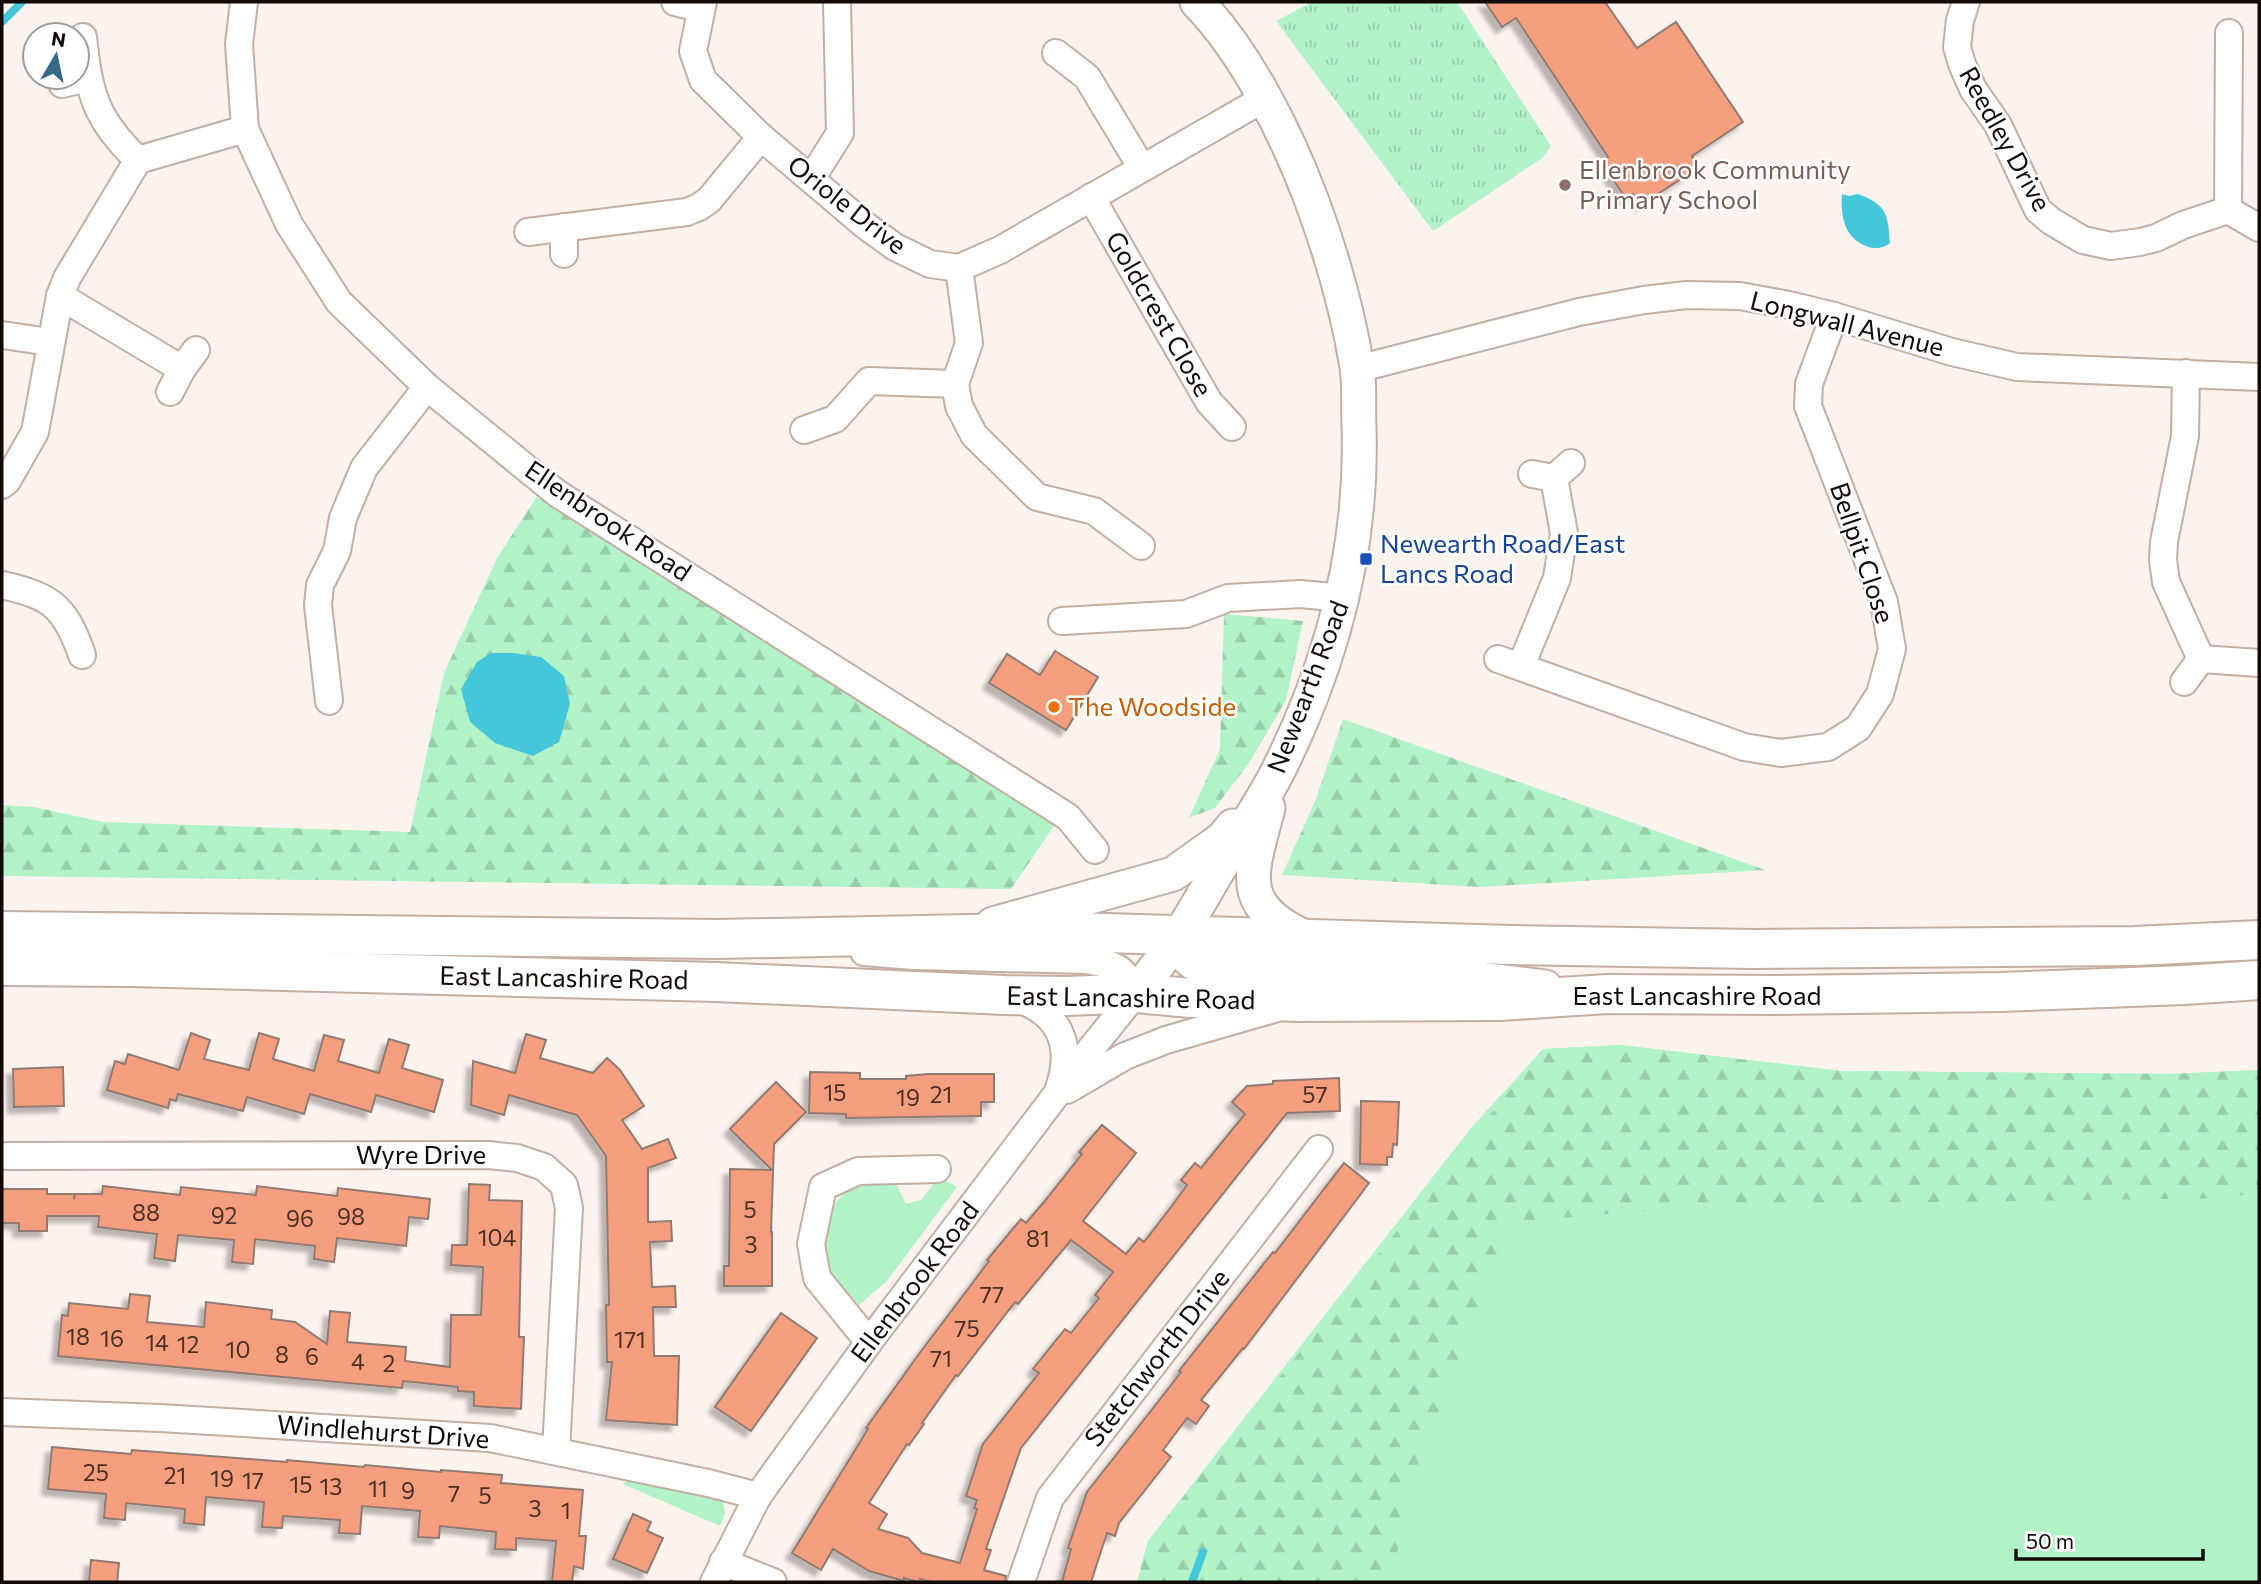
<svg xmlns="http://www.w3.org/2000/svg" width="2261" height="1584" font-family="Commissioner,sans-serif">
<defs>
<pattern id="forest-firs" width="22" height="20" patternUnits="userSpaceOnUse" patternTransform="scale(1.75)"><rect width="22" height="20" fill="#b1f2c7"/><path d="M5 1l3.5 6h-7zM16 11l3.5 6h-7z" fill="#97cea9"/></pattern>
<pattern id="park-tufts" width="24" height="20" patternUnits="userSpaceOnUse" patternTransform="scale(1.75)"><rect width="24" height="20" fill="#b1f2c7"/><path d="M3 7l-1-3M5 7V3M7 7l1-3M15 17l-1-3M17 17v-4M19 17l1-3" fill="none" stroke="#97cea9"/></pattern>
<filter id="shadow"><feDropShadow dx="-6" dy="6" stdDeviation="2" flood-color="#0004"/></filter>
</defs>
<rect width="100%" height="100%" fill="#fcf3ee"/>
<g fill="#b1f2c7">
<path d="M1620,1045l221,26 329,3 89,-4v512h-1122l11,-41 323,-413 72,-79z"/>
<path d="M939,1177l18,10 -70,94 -28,24 -35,-39 5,-55 18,-22 47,-10 12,25 15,-4z"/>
<path d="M627,1480l96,20 2,14 -5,12 -97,-42z"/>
</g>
<g fill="url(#forest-firs)">
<path d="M538,495l520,325 -47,69 -1009,-13v-71l32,2 69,15 307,10 34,-159 53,-115z"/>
<path d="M1224,614l79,7 -17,79 -37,63 -34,45 -26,10 31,-69z"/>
<path d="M1343,719l422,151 -285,17 -198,-12 34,-76z"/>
<path d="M1620,1045l221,26 329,3 89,-4v121l-28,7 -511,7 -211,17 -98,262 -20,98h-254l11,-41 395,-492z"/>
</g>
<path fill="url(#park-tufts)" d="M1312,2h145l94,144 -9,12 -109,73 -157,-210z"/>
<g fill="#45c7db">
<path d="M1842,194l7,2 9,-2c29,11 30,20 32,49 -14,12 -37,1 -44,-16 -4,-9 -5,-23 -4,-33z"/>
<path d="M491,653h22l28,4 23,19 6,28 -11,38 -26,14 -38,-13 -25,-21 -9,-33 16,-27z"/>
</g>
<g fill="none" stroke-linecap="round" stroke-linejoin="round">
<g stroke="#45c7db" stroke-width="8">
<path d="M2,22l20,-20"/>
<path d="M1192,1582l11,-30"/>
</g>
</g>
<g fill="#f59e7d" stroke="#907a72" stroke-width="2" fill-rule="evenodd" filter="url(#shadow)">
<path d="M1485,2h120l32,46 39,-26 67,100 -51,34 7,11 -58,38 -8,-11 -7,5 -25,-38 7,-4 -92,-139 -14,9z"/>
<path d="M1055,651l43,26 -32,53 -77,-47 18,-29 33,21z"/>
<path d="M191,1033l19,7 -6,19 45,11 10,-37 20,6 -6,20 41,12 10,-36 20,5 -6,21 41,12 10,-34 20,6 -7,23 41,12 -9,32 -58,-17 -5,17 -61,-18 -6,20 -57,-17 -4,14 -65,-17 -2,7 -6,-2 -2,9 -61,-18 8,-29 10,3 3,-10 51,16z"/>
<path d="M526,1034l20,6 -6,18 53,15 14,-15 13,12 24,36 -22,14 20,29 26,-10 8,19 -28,10v54l23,-1 1,20 -22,1 1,21 1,24 23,-1 1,21h-23l1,49h25l-2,69 -71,-5 6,-58h-5l-1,-57h3l-3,-149 -29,-41 -68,-20 -5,20 -33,-10 2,-44 42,12z"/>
<path d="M63,1067l1,39 -50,1 -1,-38z"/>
<path d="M810,1072l50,1v6h46v-3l22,-2h66v28h-13v14l-135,2v-4l-37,-1z"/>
<path d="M1339,1078l1,33 -53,2 -266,335 -35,101 5,1 -7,20 22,6 -1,6h-73l-12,-3 -1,3 -15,-4v3l-35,-10 -36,-22 -12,21 -29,-17 76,-124 -2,-1 53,-74 70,-93 -2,-1 34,-41 5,4 18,-21 38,-48 -3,-2 23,-27 34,28 -53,68 43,33 13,-16 5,4 27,-35 16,-22 -6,-5 14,-17 6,5 44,-54 -13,-12 15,-16 26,-2v-3zM1071,1240l42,32 -18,23 4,3 -28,35 -6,-4 -32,40 6,4 -56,71 -17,52 11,4 -3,8 3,1 -17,54 -38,-10 -14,-15 -30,-9 9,-15 -18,-11 38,-59 2,1 15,-21 -2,-1 34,-48 2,1 57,-74 3,2z"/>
<path d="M776,1082l30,30 -32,32 -3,88h1v54h-48v-20h5l1,-97 42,1 -42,-41z"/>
<path d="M1361,1101l38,1 -2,43 -4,-1 -1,13h-5v8l-27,-1z"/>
<path d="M1344,1163l25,20 -125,166 -1,-1 -42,52 8,6 -13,18 -9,-6 -24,32 8,7 -52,66 -4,13 -8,-3 -16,49h-29l9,-33 -3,-1 19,-56 74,-94 20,-26 -2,-1 94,-119 2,1z"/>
<path d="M469,1184l21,1 -1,15 33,1 -3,136h5l-3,72 -47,-3v-14l-16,-1v-4l-35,-4 -20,-2 -1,7 -344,-32 4,-41 6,1 1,-13 59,6 2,-15 20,2 -3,26 57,5 2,-25 66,8 -1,9 24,3 32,22 3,-33 20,2 -3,29 59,5 -1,14 45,6 1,-52h30l2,-48 -32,-2 1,-20h15z"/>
<path d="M103,1186l77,9 1,-8 75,8 1,-9 80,10 1,-8 92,11 -2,20 -19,-2 -3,29 -69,-8 -3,24 -20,-3 1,-13 -60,-7 -2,25 -21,-2 2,-22 -56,-5 -3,26 -21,-3 3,-24 -59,-7 1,-11h-52v15h-28v-8h-17v-34h45v5h27v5l1,-5h27z"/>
<path d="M781,1313l36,25 -66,93 -36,-24z"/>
<path d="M52,1447l79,7 1,-4 155,12v-2l77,7 1,-2 76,7v-2l61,5 -1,8 82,7 -4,46h7l-3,33 -9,-3 -2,16h-20l4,-41 -40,-3v12l-21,-1 1,-17 -56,-6 -1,12 -21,-1 2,-26 -58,-5 -2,28 -21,-1 1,-13 -57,-4 -1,12 -20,-1 2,-25 -58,-5 -2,28 -20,-2 1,-14 -59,-6 -1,17 -21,-2 2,-24 -58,-5z"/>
<path d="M633,1514l18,8 -4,9 16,7 -16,35 -34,-14z"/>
<path d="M91,1560l28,3 -2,19h-28z"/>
</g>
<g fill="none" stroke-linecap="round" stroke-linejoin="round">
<g stroke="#c3aea2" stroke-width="30">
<g id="minor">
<path d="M244,2l-5,42 6,85 44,95 50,78 88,85 131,107 510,323 27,33"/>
<path d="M675,2l26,7"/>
<path d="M703,2l-10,49 10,29 58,57 105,89 29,21 35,17 29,4 41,-18 265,-152"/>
<path d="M1966,2l-6,18 -3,27 5,17 11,25 25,36 40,85 13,11 32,19 28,6 29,-4 16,-4 27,-13 45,-15 31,18"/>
<path d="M83,37c6,56 12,82 55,123"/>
<path d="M1056,53l31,24 55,91"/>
<path d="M62,84l25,-6"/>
<path d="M811,179l29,-46 -3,-131"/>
<path d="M1091,197l118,205 23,25"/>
<path d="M2228,210l1,-177"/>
<path d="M528,232l159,-20 12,-5 10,-7 52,-63"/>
<path d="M564,254v-27"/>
<path d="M959,268l10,75 -14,41 4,22 15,29 63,62 57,14 47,35"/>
<path d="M60,296l122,73"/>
<path d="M2,335l48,7"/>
<path d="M1357,369l222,-57 65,-12 43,-5 53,1 49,9 45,11 118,36 65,15 242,10"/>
<path d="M170,392l12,-23 14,-19"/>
<path d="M804,430l31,-11 34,-38 86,3"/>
<path d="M1532,474l22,4 17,-15"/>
<path d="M2,485l5,-4 28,-49 25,-136 7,-18 71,-118 107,-31"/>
<path d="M2,585c49,11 63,21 80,70"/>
<path d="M1062,621l124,-7 42,-16 72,-4 44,4"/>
<path d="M1498,659l246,88 37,6 47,-6 30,-19 22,-34 12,-45 -8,-47 -76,-196 1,-22 25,-68"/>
<path d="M2201,659l58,4"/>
<path d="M1521,666l36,-88 7,-45 -10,-55"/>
<path d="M2184,682l17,-23 -35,-77 -3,-22 1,-18 21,-106 1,-63"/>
<path d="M329,701l-11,-96 2,-20 17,-34 6,-33 21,-50 63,-81"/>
<path d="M1015,998c44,14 59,46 44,90"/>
<path d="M1067,1090l58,-34 41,-16 108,-31"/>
<path d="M2,1156l486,-1 29,3 27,9 20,18 5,23 -13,243"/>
<path d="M869,1342l-52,-64 -6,-34 12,-57 35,-16 79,-2"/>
<path d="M2,1412l158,6 330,20 218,45 50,13"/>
<path d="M723,1562l50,20"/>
<path d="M714,1582l44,-86 111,-154 221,-292 46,-57c-13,-27 -20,-28 -49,-33l-173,-4 -50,-4"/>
<path d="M1021,1582l29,-84 269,-349"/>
</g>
</g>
<g stroke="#c3aea2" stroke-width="37">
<g id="major">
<path d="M1268,808c-17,66 -34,98 41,131"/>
<path d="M993,924l180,-50 49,-35 11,-13"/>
<path d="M1178,936c7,32 22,31 51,34l163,3 78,5 75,9"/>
<path d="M1136,993c14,-18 29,-37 42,-56 17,-26 32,-54 48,-80 17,-27 36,-55 51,-84 55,-109 86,-223 82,-346 -1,-20 1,-41 -2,-60 -9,-55 -25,-111 -44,-163 -25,-67 -66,-151 -116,-202"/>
</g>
</g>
<g stroke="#c3aea2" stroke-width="42">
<g id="highway">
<path d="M2,931l717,8 353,-7 439,13 242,4 382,-3 124,-6"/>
<path d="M2,966l129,1 585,15 288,13 64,1 68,-3 55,5 109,4 199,-1 108,-7 169,1 224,-3 184,-7 75,-5"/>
</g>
</g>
<use href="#minor" stroke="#fff" stroke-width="26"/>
<use href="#major" stroke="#fff" stroke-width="33"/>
<use href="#highway" stroke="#fff" stroke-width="38"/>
</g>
<circle fill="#8d6e63" stroke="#fff" stroke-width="2.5" cx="1565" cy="185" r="7"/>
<rect fill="#1a4fb4" stroke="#fff" stroke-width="2.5" x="1359" y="552" width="14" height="14" rx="3.5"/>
<circle fill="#e8710a" stroke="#fff" stroke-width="2.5" cx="1054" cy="707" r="7"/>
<g text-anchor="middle" stroke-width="5" stroke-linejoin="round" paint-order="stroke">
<g font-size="23" fill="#4a2f24">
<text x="835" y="1101">15</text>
<text x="941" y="1103">21</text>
<text x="1315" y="1103">57</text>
<text x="908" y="1106">19</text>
<text x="750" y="1218">5</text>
<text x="146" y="1221">88</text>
<text x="224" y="1224">92</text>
<text x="351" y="1225">98</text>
<text x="300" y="1227">96</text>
<text x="497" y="1246">104</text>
<text x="1038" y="1247">81</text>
<text x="751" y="1253">3</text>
<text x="992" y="1303">77</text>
<text x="967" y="1337">75</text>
<text x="78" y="1345">18</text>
<text x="112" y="1347">16</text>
<text x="630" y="1348">171</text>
<text x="157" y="1351">14</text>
<text x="188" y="1353">12</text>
<text x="238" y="1358">10</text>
<text x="282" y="1363">8</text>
<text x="312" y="1365">6</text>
<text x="941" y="1367">71</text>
<text x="358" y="1370">4</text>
<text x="389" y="1372">2</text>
<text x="96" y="1481">25</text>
<text x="175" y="1484">21</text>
<text x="222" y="1487">19</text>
<text x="253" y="1489">17</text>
<text x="301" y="1493">15</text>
<text x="331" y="1495">13</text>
<text x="378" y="1497">11</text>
<text x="408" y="1499">9</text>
<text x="454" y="1502">7</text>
<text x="485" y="1504">5</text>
<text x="535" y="1517">3</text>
<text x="566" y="1519">1</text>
</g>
<g font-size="26" fill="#110a06" stroke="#fff">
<text transform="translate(2005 139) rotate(61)" y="9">Reedley Drive</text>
<text transform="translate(847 205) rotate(38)" y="9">Oriole Drive</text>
<text transform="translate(1159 314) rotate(60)" y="9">Goldcrest Close</text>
<text transform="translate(1847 324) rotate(14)" y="9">Longwall Avenue</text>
<text transform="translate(608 521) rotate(34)" y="9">Ellenbrook Road</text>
<text transform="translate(1862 553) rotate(71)" y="9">Bellpit Close</text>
<text transform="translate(1308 687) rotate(-69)" y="9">Newearth Road</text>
<text transform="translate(564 978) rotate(1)" y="9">East Lancashire Road</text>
<text x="1697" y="1005">East Lancashire Road</text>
<text transform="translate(1131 998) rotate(1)" y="9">East Lancashire Road</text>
<text x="421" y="1164">Wyre Drive</text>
<text transform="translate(915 1282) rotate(-53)" y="9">Ellenbrook Road</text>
<text transform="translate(1157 1358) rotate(-52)" y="9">Stetchworth Drive</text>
<text transform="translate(383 1432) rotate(4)" y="9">Windlehurst Drive</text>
</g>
<g font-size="26" fill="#785e54" stroke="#fff" text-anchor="start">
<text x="1579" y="179">Ellenbrook Community<tspan x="1579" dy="30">Primary School</tspan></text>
</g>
<g font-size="26" fill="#164399" stroke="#fff" text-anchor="start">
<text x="1380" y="553">Newearth Road/East<tspan x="1380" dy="30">Lancs Road</tspan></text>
</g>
<g font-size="26" fill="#c56008" stroke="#fff" text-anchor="start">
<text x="1068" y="716">The Woodside</text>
</g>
</g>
<rect width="2261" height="1584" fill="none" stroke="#110a06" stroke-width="7"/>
<g transform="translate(56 56) rotate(9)"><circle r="33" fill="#ffffff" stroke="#a09d9b" stroke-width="2"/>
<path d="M0-5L12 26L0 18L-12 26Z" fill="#356986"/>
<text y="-10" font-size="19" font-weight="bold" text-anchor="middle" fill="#110a06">N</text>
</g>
<path d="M2016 1549v10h187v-10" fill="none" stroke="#110a06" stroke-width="3.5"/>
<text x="2026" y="1549" font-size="21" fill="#110a06" stroke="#ffffff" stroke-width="5" paint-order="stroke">50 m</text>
</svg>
